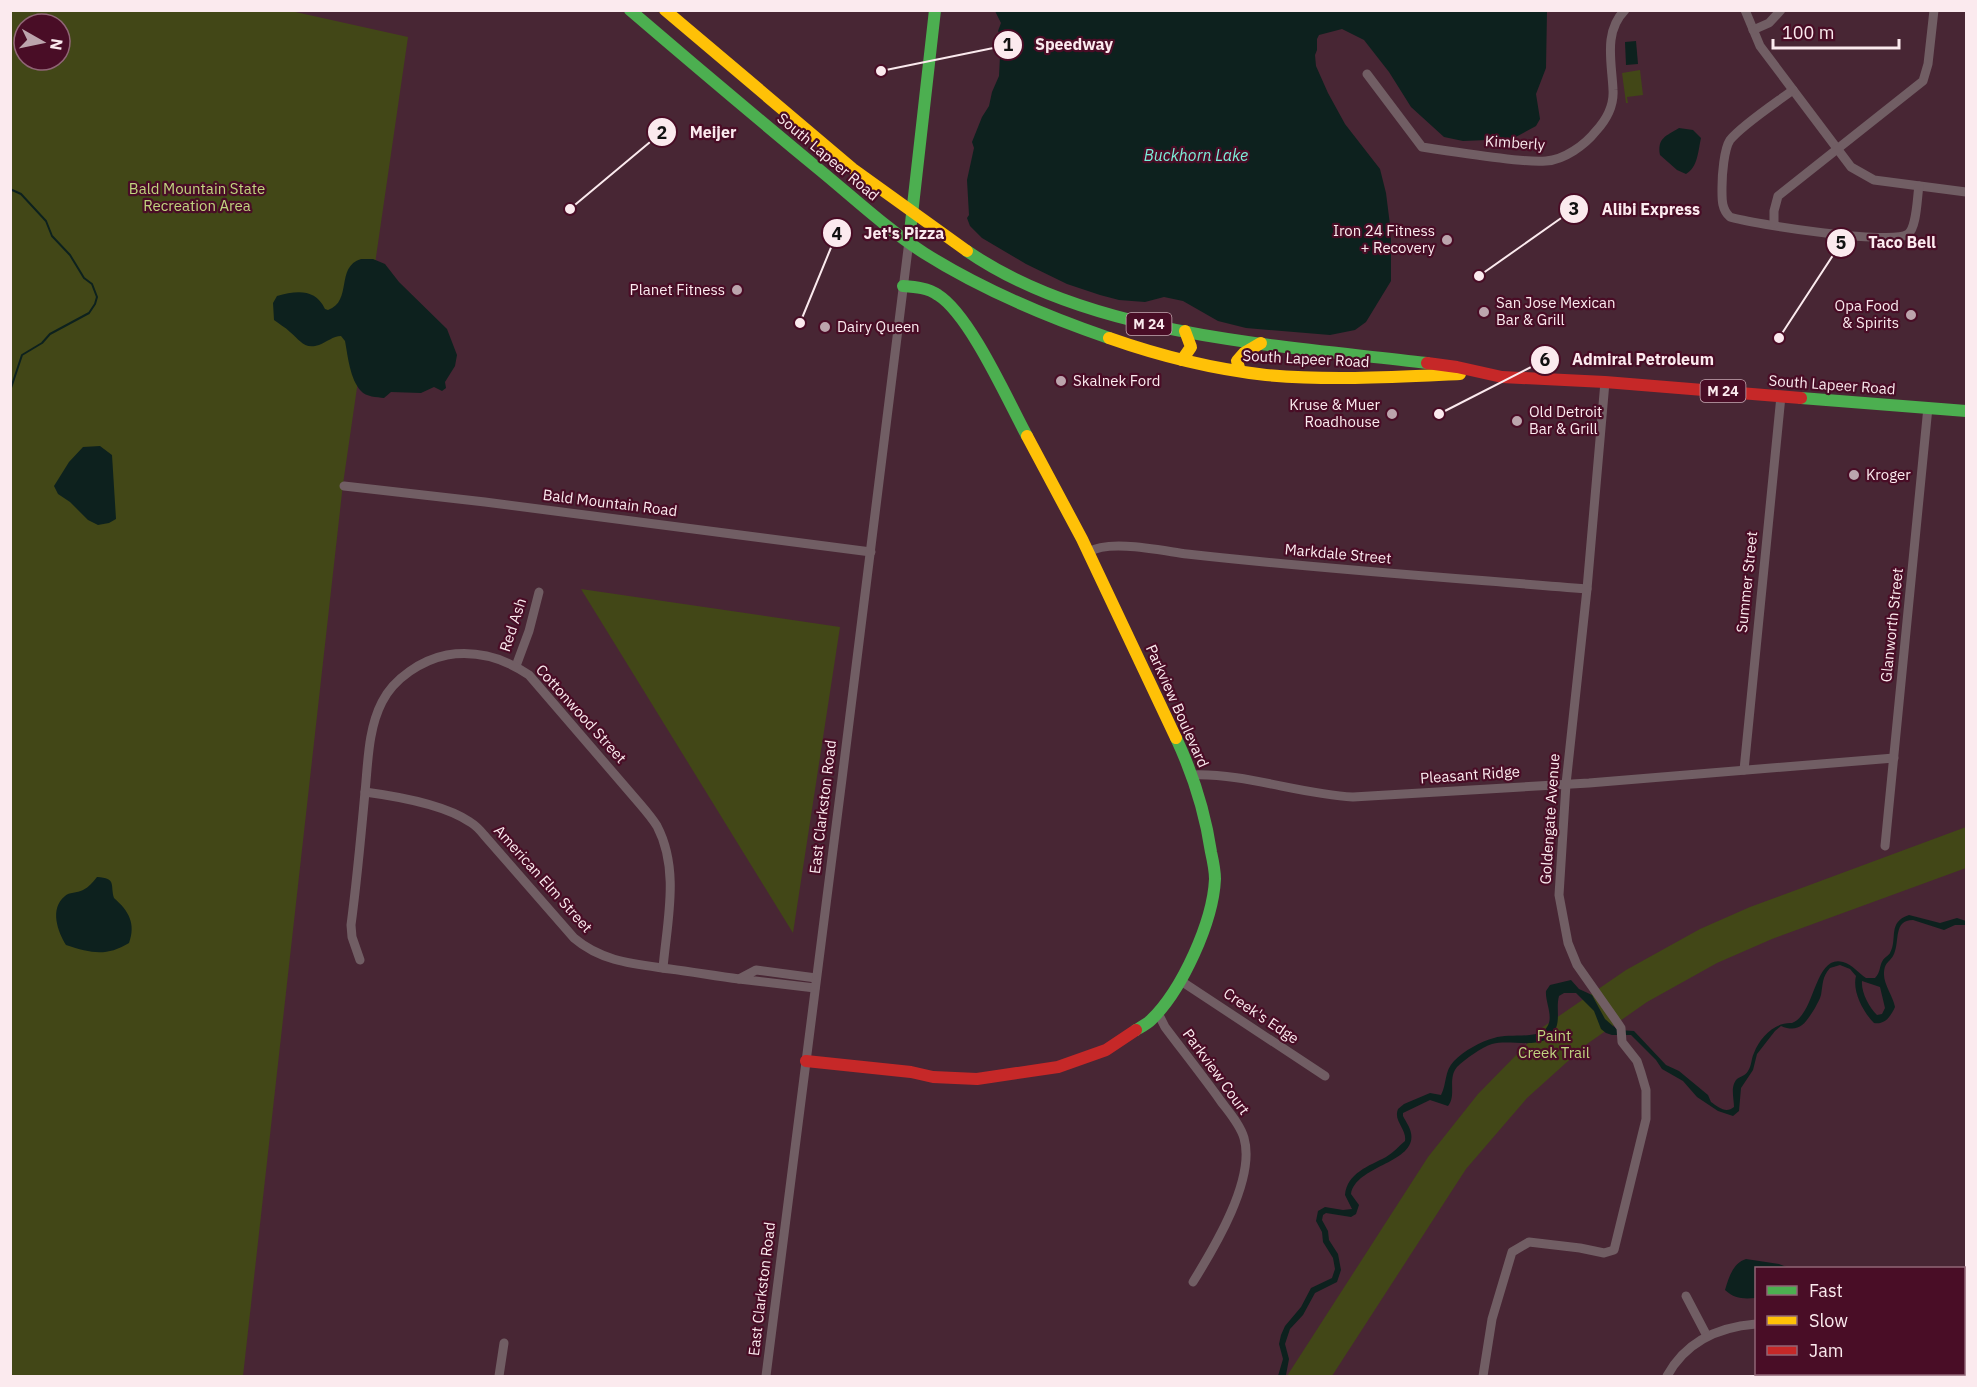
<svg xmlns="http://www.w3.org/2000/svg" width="1977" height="1387" font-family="'IBM Plex Sans',sans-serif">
<rect width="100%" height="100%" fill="#482634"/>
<g fill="#424717" fill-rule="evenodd">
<path d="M10,11h281l117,26 -65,447 -100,892h-232zM24,24h36v36h-36z"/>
<path d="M1640,70l3,25 -16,2 1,6h-2l-4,-30z"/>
<path d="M581,589l259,38 -47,306z"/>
<path d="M1966,827v41l-194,71 -55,24 -70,39 -60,42 -60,54 -61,71 -134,207h-45l141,-219 50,-63 48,-49 14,-16 86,-59 74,-41 50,-22z"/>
</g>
<g fill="#0d211e" fill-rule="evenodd">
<path d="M995,11h552l-1,57 -10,26 4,25 -4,7 -24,13 -49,2 -19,-4 -33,-30 -22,-35 -25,-32 -22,-11 -23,6 -2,4v11l-2,5 1,11 12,27 17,31 35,45 6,24 5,40v48l-25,41 -11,8 -25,5 -84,-7 -28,-7 -35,-20 -19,-4 -19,5 -26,-2 -19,-5 -33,-11 -41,-20 -44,-26 -12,-12 -3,-8 2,-3 -2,-35 7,-32 -2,-6 10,-25 7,-11 3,-14 7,-16 2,-40 -3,-5 3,-8z"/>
<path d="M1636,41l2,23 -12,1 -1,-23z"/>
<path d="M1679,128l14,2 8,8c-3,13 -3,29 -15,36l-9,-4 -17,-15c-3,-17 6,-19 19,-27z"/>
<path d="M361,259h12l12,5 14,18 48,47 10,26 -2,11 -10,16 1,6 -4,3 -8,-4 -13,6 -30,-1 -7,6c-7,-1 -18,-1 -23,-7 -11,-12 -13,-34 -16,-50l-4,-5c-8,0 -14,6 -22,9 -15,5 -19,-5 -29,-13 -5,-5 -11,-8 -16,-12l-1,-17 4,-7c19,-5 38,-8 48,13l3,1c25,-9 7,-43 33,-51z"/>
<path d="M100,446l12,9 4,64 -7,4 -11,2 -10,-5 -18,-18 -12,-8 -4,-8 15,-24 14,-15z"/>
<path d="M97,877c20,1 13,8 17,21 15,13 22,26 15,45 -23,14 -38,10 -63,2 -8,-13 -17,-36 -1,-49 4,-4 12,-3 18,-6 6,-3 10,-8 14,-13z"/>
<path d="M1909,915l31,8 17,-5 9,3v4h-11l-11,5 -31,-10c-20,0 -13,21 -19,34 -4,9 -10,7 -10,21 0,9 9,22 11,32 -4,9 -10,18 -21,16 -11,-11 -22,-32 -18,-47l-6,-7 -10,-4 -10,3c-8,9 -7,16 -9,27 -1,4 -4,9 -6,13 -9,14 -15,26 -34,18l-6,5 -18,23 -4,16 -12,18 -2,23 -6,5 -15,-5 -21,-14 -14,-16 -21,-12 -6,-9 -25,-25h-19l-6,-2 -5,-4 -7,-18 -18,-18h-12l-5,3c-3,11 1,22 -3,32 -11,25 -43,10 -64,16 -10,3 -27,15 -35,23 -10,12 0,28 -9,39l-18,-6 -27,13v3c3,6 7,11 8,17 6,30 -55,32 -60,61l8,11 -3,9 -5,3 -25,-4 -3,2 -1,5 6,11 1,9 9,14 3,16 -4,12 -22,11 -12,22 -13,14 -5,15 4,15 -3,16 -8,1 5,-17 -4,-15 2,-9 4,-9 16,-19 10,-19 21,-10 3,-9 -2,-11 -10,-16 -1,-10 -6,-11 2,-10 7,-4 18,3 9,-1 -7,-14c2,-22 24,-29 41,-38 7,-4 13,-11 19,-16 2,-12 -12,-20 -7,-32l6,-5 26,-11 11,2c6,-11 3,-24 13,-34 10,-10 27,-20 40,-23 15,-5 45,2 53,-11 7,-10 -2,-25 -1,-36l4,-6 21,-5 8,9 13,6 13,24 8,7 6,4 15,1 32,34 13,6 29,24 3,7c7,5 15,12 23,5 0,-8 -4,-21 3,-28 4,-3 8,-3 11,-8 4,-6 3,-12 6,-18 6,-16 21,-31 38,-30 24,-9 22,-69 51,-61 10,3 15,11 23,16h9c6,-6 4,-12 8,-18 1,-2 7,-6 7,-7 8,-14 -3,-31 19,-38zM1862,981l18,6 5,21 -3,6 -5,1c-8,-8 -16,-23 -15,-34z"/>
<path d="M1746,1259l33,5 10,4h-33v30c-13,1 -21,1 -31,-8 4,-13 8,-27 21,-31z"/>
</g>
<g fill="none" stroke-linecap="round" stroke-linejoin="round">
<path stroke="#0d211e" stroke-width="2" d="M10,189l11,5 25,27 6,15 18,19 14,23 8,6 5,13 -2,7 -6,9 -39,21 -8,9 -20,12 -12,36"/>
<g stroke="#715e64" stroke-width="9">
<path d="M1745,10l15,36 91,121 23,13 92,12"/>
<path d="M1753,30l16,-7 12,-13"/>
<path d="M1367,74l55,73c26,4 52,8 78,11 15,2 31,4 46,3 18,-1 39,-16 50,-30 10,-11 18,-26 17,-41 -1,-27 -10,-58 12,-80"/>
<path d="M1793,90c-16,12 -51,35 -63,50 -6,9 -8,35 -8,47 0,11 -1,22 8,30 22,7 164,29 178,17 9,-7 9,-37 11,-48"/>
<path d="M1774,224v-13l4,-15 145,-115 5,-17 6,-54"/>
<path d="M344,486l141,16 386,50"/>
<path d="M1089,552c20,-13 74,-1 98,2 133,15 267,24 400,35"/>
<path d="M516,666l13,-35 10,-39"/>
<path d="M1744,770l37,-374"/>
<path d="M1192,775c53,-2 107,19 161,22l236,-14 305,-25"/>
<path d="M365,792c30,4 80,13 105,30 5,3 10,8 14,13l90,103c28,24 61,26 96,31 23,3 46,7 69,10"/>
<path d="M1885,846l43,-439"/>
<path d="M360,960l-8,-23 -1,-12c6,-45 10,-89 14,-133 3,-29 3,-63 17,-90 12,-24 40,-42 65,-47 31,-5 57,3 82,20l111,129c6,7 12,14 17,22 23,44 10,95 6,142"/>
<path d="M1181,981l144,95"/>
<path d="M815,988l-76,-9 17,-9 60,8"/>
<path d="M1158,1013l7,14c18,24 37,48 55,73 8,11 20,24 24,38 12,41 -30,110 -51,144"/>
<path d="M1686,1296l21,40"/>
<path d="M1847,1374l2,2"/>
<path d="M499,1376l5,-33"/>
<path d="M766,1376l76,-597 67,-538"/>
<path d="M1483,1376l9,-57 20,-67 17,-10 51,6 24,5 10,-3 32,-131v-29l-5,-17 -4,-12 -15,-19 -1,-14 -4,-6 -40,-57 -9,-22 -9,-48 7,-111 21,-195 18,-207"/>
<path d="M1667,1376c19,-35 51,-49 89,-52"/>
</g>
<g stroke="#4caf50" stroke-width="12">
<path d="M630,10c63,54 127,108 191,161 34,28 66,58 103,82 57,36 121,63 185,85"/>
<path d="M909,241l26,-231"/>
<path d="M967,251c125,86 312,94 460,112"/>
<path d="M903,286c13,1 25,2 35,9 32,20 70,106 89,141"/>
<path d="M1801,398l165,13"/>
<path d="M1136,1030c5,-3 11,-6 15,-10 31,-30 62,-98 64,-141 0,-9 -2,-18 -4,-27 -6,-40 -18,-78 -35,-114"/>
</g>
<g stroke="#ffc107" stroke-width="12">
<path d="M665,10l188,159 114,82"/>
<path d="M1109,338c51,18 104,31 157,37 65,6 130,2 194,-1"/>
<path d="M1182,360l9,-13 -6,-16"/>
<path d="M1240,371l-3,-10 7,-8 17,-10"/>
<path d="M1027,436l55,103 94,199"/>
</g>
<g stroke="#c62828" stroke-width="12">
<path d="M1427,363l30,4 45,10 103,5 196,16"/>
<path d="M806,1061l105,11 22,5 44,2 81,-12 48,-17 30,-20"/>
</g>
</g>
<g fill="#bca5ad" stroke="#490d26" stroke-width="2">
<circle cx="1447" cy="240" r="6"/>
<circle cx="737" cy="290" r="6"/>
<circle cx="1484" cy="312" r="6"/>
<circle cx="1911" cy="315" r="6"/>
<circle cx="825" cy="327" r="6"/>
<circle cx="1061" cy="381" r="6"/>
<circle cx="1392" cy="414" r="6"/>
<circle cx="1517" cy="421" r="6"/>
<circle cx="1854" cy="475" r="6"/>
</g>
<g text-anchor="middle" stroke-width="4.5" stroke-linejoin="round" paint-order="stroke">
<g fill="#490d26" stroke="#c6a8b2" stroke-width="1.5">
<rect x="1126.5" y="313" width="45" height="22" rx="4.5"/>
<rect x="1700.5" y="380" width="45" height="22" rx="4.5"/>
</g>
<g font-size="14" font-weight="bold" fill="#fbeaee">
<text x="1149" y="329">M 24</text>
<text x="1723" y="396">M 24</text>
</g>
<g font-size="15" fill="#fbeaee" stroke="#490d26">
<text transform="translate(1515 143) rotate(4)" y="5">Kimberly</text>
<text transform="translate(828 157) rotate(40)" y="5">South Lapeer Road</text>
<text transform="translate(1306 359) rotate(3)" y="5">South Lapeer Road</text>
<text transform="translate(1832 385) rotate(4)" y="5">South Lapeer Road</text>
<text transform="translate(610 503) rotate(7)" y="5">Bald Mountain Road</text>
<text transform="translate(1338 554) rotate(5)" y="5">Markdale Street</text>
<text transform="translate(1747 582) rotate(-84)" y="5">Summer Street</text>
<text transform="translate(513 625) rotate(-72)" y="5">Red Ash</text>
<text transform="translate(1892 625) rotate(-84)" y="5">Glanworth Street</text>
<text transform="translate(1177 706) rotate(66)" y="5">Parkview Boulevard</text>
<text transform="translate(581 714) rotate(48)" y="5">Cottonwood Street</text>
<text transform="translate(1470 775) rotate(-4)" y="5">Pleasant Ridge</text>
<text transform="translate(823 807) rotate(-83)" y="5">East Clarkston Road</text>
<text transform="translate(1550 819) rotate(-86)" y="5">Goldengate Avenue</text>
<text transform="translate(543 879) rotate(48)" y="5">American Elm Street</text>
<text transform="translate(1261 1016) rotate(34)" y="5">Creek's Edge</text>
<text transform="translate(1216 1072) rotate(54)" y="5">Parkview Court</text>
<text transform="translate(762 1289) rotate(-83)" y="5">East Clarkston Road</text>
</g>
<g font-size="15" fill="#c0d47f" stroke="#490d26">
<text x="197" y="194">Bald Mountain State<tspan x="197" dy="17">Recreation Area</tspan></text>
<text x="1554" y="1041">Paint<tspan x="1554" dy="17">Creek Trail</tspan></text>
</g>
<g font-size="15" fill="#fbeaee" stroke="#490d26" text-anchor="start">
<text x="1435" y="236" text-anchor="end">Iron 24 Fitness<tspan x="1435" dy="17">+ Recovery</tspan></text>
<text x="725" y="295" text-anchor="end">Planet Fitness</text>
<text x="1496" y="308">San Jose Mexican<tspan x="1496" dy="17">Bar &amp; Grill</tspan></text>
<text x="1899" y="311" text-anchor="end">Opa Food<tspan x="1899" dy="17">&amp; Spirits</tspan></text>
<text x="837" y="332">Dairy Queen</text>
<text x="1073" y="386">Skalnek Ford</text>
<text x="1380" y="410" text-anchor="end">Kruse &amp; Muer<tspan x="1380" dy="17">Roadhouse</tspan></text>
<text x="1529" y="417">Old Detroit<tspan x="1529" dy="17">Bar &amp; Grill</tspan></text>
<text x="1866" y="480">Kroger</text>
</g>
<g font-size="16" font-style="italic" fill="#7cf1db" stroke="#490d26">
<text x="1196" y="161">Buckhorn Lake</text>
</g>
</g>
<path fill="none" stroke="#fbeaee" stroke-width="2" d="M881 71L1008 45M570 209L662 132M1479 276L1574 209M800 323L837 233M1779 338L1841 243M1439 414L1545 360"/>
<g fill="#fbeaee" stroke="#490d26" stroke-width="2">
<circle cx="881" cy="71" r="6"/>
<circle cx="570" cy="209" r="6"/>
<circle cx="1479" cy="276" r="6"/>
<circle cx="800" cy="323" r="6"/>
<circle cx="1779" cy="338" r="6"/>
<circle cx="1439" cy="414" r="6"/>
<circle cx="1008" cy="45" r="15"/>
<circle cx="662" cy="132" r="15"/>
<circle cx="1574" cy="209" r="15"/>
<circle cx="837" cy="233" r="15"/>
<circle cx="1841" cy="243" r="15"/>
<circle cx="1545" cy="360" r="15"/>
</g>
<g font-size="18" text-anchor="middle" font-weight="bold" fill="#111">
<text x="1008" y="51">1</text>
<text x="662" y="139">2</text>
<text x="1574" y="215">3</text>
<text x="837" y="240">4</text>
<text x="1841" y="249">5</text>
<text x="1545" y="366">6</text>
</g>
<g font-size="16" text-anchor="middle" font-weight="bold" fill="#fbeaee" stroke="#490d26" stroke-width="4.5" stroke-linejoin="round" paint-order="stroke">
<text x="1074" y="50">Speedway</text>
<text x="713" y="138">Meijer</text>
<text x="1651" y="215">Alibi Express</text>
<text x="904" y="239">Jet's Pizza</text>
<text x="1902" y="248">Taco Bell</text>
<text x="1643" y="365">Admiral Petroleum</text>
</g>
<rect width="1977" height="1387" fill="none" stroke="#fbeaee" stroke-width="24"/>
<rect x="1755" y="1267" width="210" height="108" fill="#490d26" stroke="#906576" stroke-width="1.5"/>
<rect x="1767" y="1286" width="30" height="9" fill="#4caf50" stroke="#906576" stroke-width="1.5"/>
<text x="1809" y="1297" font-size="18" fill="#fbeaee">Fast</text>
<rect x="1767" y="1316" width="30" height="9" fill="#ffc107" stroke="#906576" stroke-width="1.5"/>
<text x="1809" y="1327" font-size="18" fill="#fbeaee">Slow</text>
<rect x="1767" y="1346" width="30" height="9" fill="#c62828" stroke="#906576" stroke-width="1.5"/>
<text x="1809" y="1357" font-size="18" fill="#fbeaee">Jam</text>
<g transform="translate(42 42) rotate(99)"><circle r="28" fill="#490d26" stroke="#906576" stroke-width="1.5"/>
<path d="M0-4.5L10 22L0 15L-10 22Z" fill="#bca5ad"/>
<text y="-9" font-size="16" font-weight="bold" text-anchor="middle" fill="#fbeaee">N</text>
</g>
<path d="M1773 39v9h126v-9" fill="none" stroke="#fbeaee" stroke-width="3"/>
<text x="1782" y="39" font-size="18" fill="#fbeaee" stroke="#490d26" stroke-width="4.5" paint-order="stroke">100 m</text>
</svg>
